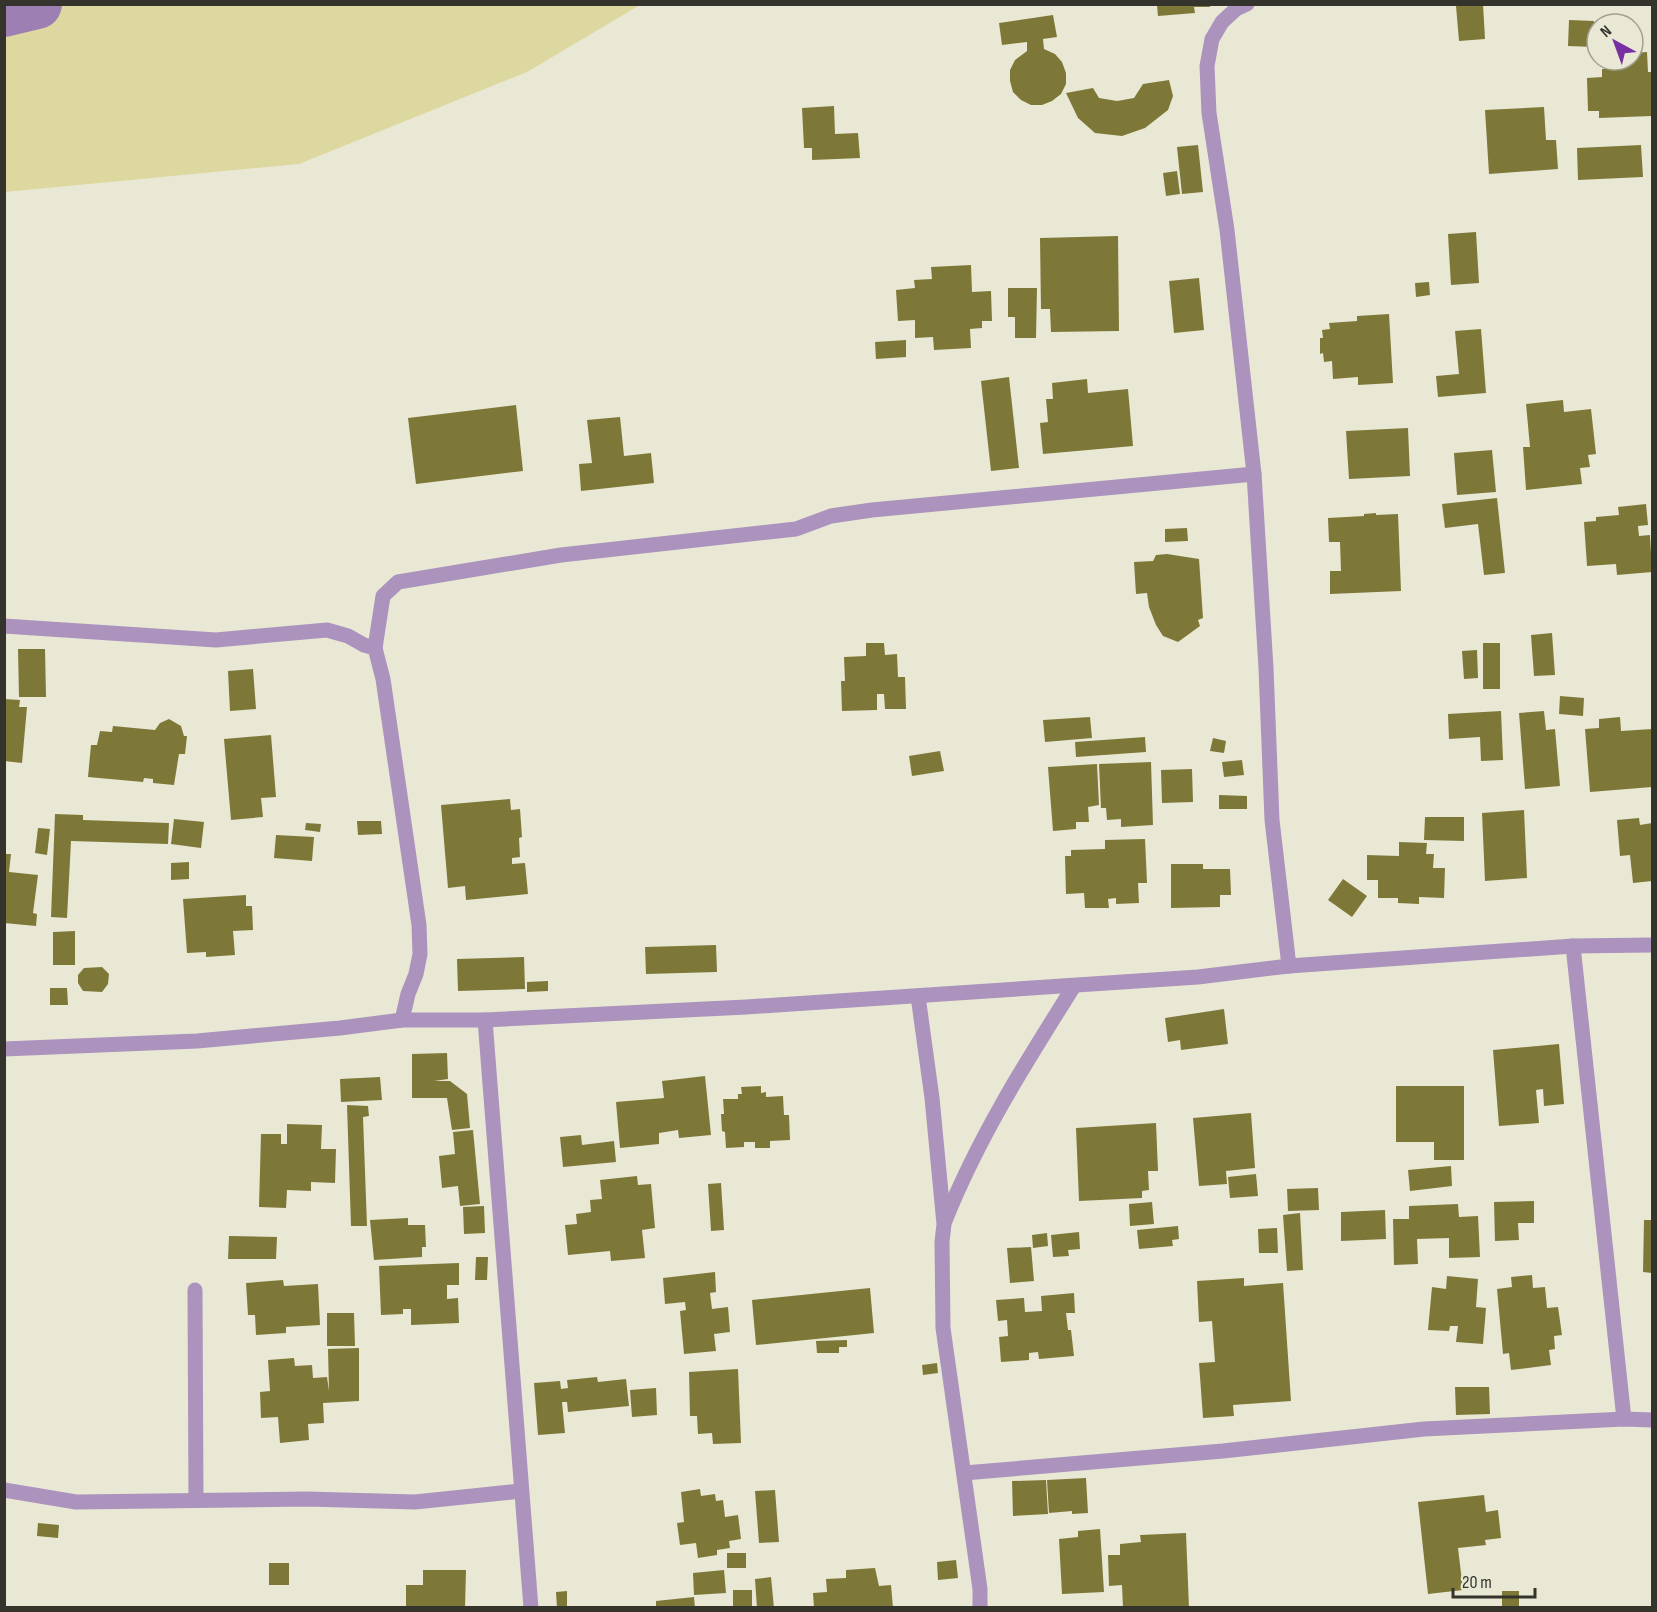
<svg xmlns="http://www.w3.org/2000/svg" width="1657" height="1612" font-family="'Sofia Sans Condensed',sans-serif">
<rect width="100%" height="100%" fill="#e9e8d5"/>
<path fill="#ddd7a0" d="M5,4h635v1l-113,67 -228,92 -294,28z"/>
<g fill="none" stroke-linecap="round" stroke-linejoin="round">
<path stroke="#9e7fb4" stroke-width="50" d="M4,12l33,-8"/>
</g>
<g fill="#7e7838">
<path d="M1210,4v3h-16l1,6 -37,3 -1,-11z"/>
<path d="M1483,4l2,35 -26,2 -3,-35z"/>
<path d="M1053,15l4,22 -14,2 1,10 11,5 7,8 4,11v11l-5,10 -9,7 -10,4h-11l-10,-5 -8,-8 -3,-11v-11l5,-10 12,-9v-9l-25,3 -3,-22z"/>
<path d="M1569,20l25,1v26l-26,-1z"/>
<path d="M1647,52l1,20h4v44l-53,2v-7h-11l-1,-33 15,-1v-8h8v-9h23v-7z"/>
<path d="M1169,80l4,16 -5,14 -23,18 -23,8 -27,-3 -17,-15 -12,-25 27,-5 6,10 18,3 17,-3 9,-14z"/>
<path d="M834,106l1,28 23,-1 2,25 -48,2v-12h-8l-2,-40z"/>
<path d="M1544,107l2,33h10l2,29 -69,5 -4,-64z"/>
<path d="M1198,145l5,47 -21,2 -5,-47z"/>
<path d="M1641,145l2,32 -65,3 -1,-32z"/>
<path d="M1177,171l3,23 -14,2 -3,-23z"/>
<path d="M1476,232l3,51 -28,2 -3,-51z"/>
<path d="M1118,236l1,95 -68,1 -1,-23h-9l-1,-71z"/>
<path d="M971,265l1,27 19,-1 1,30h-10v7l-12,1 1,19 -37,2 -1,-13 -18,1v-18l-17,1 -2,-31 19,-2 -1,-8 18,-1 -1,-12z"/>
<path d="M1199,278l5,52 -30,3 -5,-52z"/>
<path d="M1429,282l1,13 -14,2 -1,-14z"/>
<path d="M1008,288h29l-1,50h-21v-21h-7z"/>
<path d="M1389,314l4,69 -35,2v-8l-25,2 -1,-18 -8,1 -1,-9 -3,1v-16h3l-1,-8 8,-1 -1,-6 28,-2v-5z"/>
<path d="M1481,329l5,64 -48,4 -2,-21 23,-2 -4,-43z"/>
<path d="M906,340v17l-30,2 -1,-17z"/>
<path d="M1009,377l10,91 -28,3 -10,-90z"/>
<path d="M1087,379l1,14 40,-4 5,57 -90,8 -3,-31 8,-1 -2,-23h7l-1,-16z"/>
<path d="M1563,400l1,12 27,-3 5,45 -8,1 2,12 -10,1 2,16 -56,6 -3,-43h7l-4,-43z"/>
<path d="M516,405l7,66 -107,13 -8,-66z"/>
<path d="M620,417l4,39 27,-3 3,30 -73,8 -2,-27 13,-1 -5,-43z"/>
<path d="M1408,428l2,48 -61,3 -3,-48z"/>
<path d="M1492,450l4,42 -39,3 -3,-42z"/>
<path d="M1497,498l8,75 -21,2 -6,-51 -33,4 -3,-24z"/>
<path d="M1646,504l2,21 -10,1 1,10 11,-1 2,37 -35,3 -1,-11 -29,2 -3,-44 12,-1v-4l23,-2 -1,-8z"/>
<path d="M1376,513v2l22,-1 3,77 -71,3v-23h11l-1,-29h-11l-1,-24 36,-2v-2z"/>
<path d="M1187,528l1,13 -23,1v-13z"/>
<path d="M1167,554l32,5 4,59 -5,2 2,6 -22,16 -15,-6 -7,-11 -7,-18 -2,-14 -11,1 -2,-32 19,-1 3,-6z"/>
<path d="M1552,633l3,42 -21,1 -3,-41z"/>
<path d="M866,643h18l1,12 12,-1 1,23h7l1,32h-21l-1,-15h-7v16l-35,1 -1,-30h4l-1,-24 22,-1z"/>
<rect x="1483" y="643" width="17" height="46"/>
<path d="M18,649h27l1,48h-27z"/>
<path d="M1477,650l1,28 -14,1 -2,-28z"/>
<path d="M253,669l3,40 -26,2 -2,-40z"/>
<path d="M1560,696l24,2 -1,18 -24,-2z"/>
<path d="M4,699l16,1 -1,7h8l-5,56 -18,-2z"/>
<path d="M1501,711l2,49 -22,1 -1,-24 -31,2 -1,-25z"/>
<path d="M1544,711l2,19 9,-1 5,57 -35,3 -6,-76z"/>
<path d="M1090,717l2,21 -47,4 -2,-22z"/>
<path d="M1620,717l1,14 31,-2v58l-62,5 -5,-63 14,-1v-9z"/>
<path d="M169,719l12,7 3,10h3l-2,18h-6l-5,31 -21,-2v-4l-9,-1 -1,4 -55,-5 3,-32h6l3,-14 12,1 1,-6 42,4 5,-7z"/>
<path d="M271,735l5,62 -15,1 2,19 -32,3 -7,-81z"/>
<path d="M1145,737l1,15 -70,5 -1,-15z"/>
<path d="M1213,738l13,3 -2,12 -14,-2z"/>
<path d="M940,751l4,20 -32,5 -3,-20z"/>
<path d="M1242,760l2,15 -20,2 -2,-15z"/>
<path d="M1151,762l2,63 -32,2v-8l-14,1 -1,-12h-5l-2,-44z"/>
<path d="M1097,764l2,41 -11,2 1,15h-13v7l-23,2 -5,-64z"/>
<path d="M1192,769l1,33 -31,1 -1,-33z"/>
<path d="M1219,795l28,1v13h-28z"/>
<path d="M510,799l1,11 9,-1 2,28 -3,1 1,19 -8,1v6l13,-1 3,31 -62,6 -1,-14 -17,2 -7,-83z"/>
<path d="M1524,810l3,68 -42,3 -3,-68z"/>
<path d="M55,814l28,1v5l86,3 -1,21 -97,-3 -4,77 -16,-1z"/>
<path d="M1425,817h39v24l-40,-1z"/>
<path d="M1639,818l1,7 12,-2v58l-19,2 -3,-28 -10,1 -3,-36z"/>
<path d="M174,819l30,3 -3,26 -30,-4z"/>
<path d="M357,821h24l1,13 -24,1z"/>
<path d="M306,823l15,1 -1,8 -15,-2z"/>
<path d="M38,828l12,1 -3,26 -12,-2z"/>
<path d="M276,835l38,2 -2,24 -38,-3z"/>
<path d="M1145,839l2,44h-9l1,20 -23,1v-6l-8,1 1,9h-24l-1,-15 -18,1 -1,-38h6v-6l34,-1v-9z"/>
<path d="M1399,842l28,1 -1,11h8l-1,14h12l-1,30 -25,-1v7l-21,-1v-5h-20v-18h-11v-25l32,1z"/>
<path d="M4,854h7l-2,18 29,3 -5,38 4,1 -1,12 -32,-3z"/>
<path d="M189,862v17l-18,1v-17z"/>
<path d="M1171,864h32v5h27l1,26h-11v12l-49,1z"/>
<path d="M1343,879l24,17 -15,21 -24,-17z"/>
<path d="M246,895v11h6l1,24 -20,1 2,24 -29,2v-5l-19,1 -4,-54z"/>
<path d="M75,931v34h-22v-33z"/>
<path d="M716,945l1,27 -71,2 -1,-27z"/>
<path d="M524,957l1,32 -67,2 -1,-32z"/>
<path d="M102,967l7,7 -1,10 -6,8 -19,-1 -5,-8v-8l6,-7z"/>
<path d="M548,981v10l-21,1v-10z"/>
<path d="M50,988h17l1,17h-18z"/>
<path d="M1224,1009l4,35 -47,6 -1,-10 -12,2 -3,-24z"/>
<path d="M1559,1044l5,60 -20,2 -1,-17 -7,1 3,33 -40,3 -6,-76z"/>
<path d="M447,1053l1,26 -14,2h16l17,13 3,34 -18,2 -5,-32h-35v-44z"/>
<path d="M705,1076l6,59 -32,3 -1,-8 -19,3v11l-39,4 -4,-46 48,-4 -2,-17z"/>
<path d="M380,1077l2,23 -41,2 -1,-23z"/>
<path d="M761,1086v7l5,-1v5l17,-1 1,19h5l1,25 -20,1v7h-15v-6h-11v5l-18,1 -1,-16 -3,-1 -1,-17h3l-1,-15h15v-5h4l-1,-7z"/>
<path d="M1396,1086h68v74h-30v-18h-38z"/>
<path d="M347,1105l21,1 1,10 -6,1 4,109h-16z"/>
<path d="M1251,1113l4,55 -29,3 1,13 -28,2 -6,-68z"/>
<path d="M1156,1123l2,48h-10l1,19 -7,1v7l-63,3 -3,-73z"/>
<path d="M287,1124l35,1 -1,24h15l-1,34 -24,-1v9l-24,-1 -1,18 -27,-1 2,-73h20v10h6z"/>
<path d="M473,1130l7,74 -20,2 -2,-20 -16,2 -3,-32 16,-2 -2,-22z"/>
<path d="M581,1135l1,10 32,-4 2,21 -53,5 -3,-30z"/>
<path d="M1451,1166l1,20 -42,5 -2,-21z"/>
<path d="M1256,1174l2,22 -28,2 -2,-21z"/>
<path d="M637,1176l1,9 13,-1 4,44 -13,2 3,28 -34,3 -1,-10 -42,4 -3,-30 12,-1 -1,-10 15,-2 -1,-12 12,-1 -2,-19z"/>
<path d="M721,1183l3,47 -13,1 -3,-47z"/>
<path d="M1318,1188l1,22 -31,1 -1,-22z"/>
<path d="M1534,1201v22h-16l1,17 -24,1 -1,-39z"/>
<path d="M1152,1202l2,22 -24,2 -1,-22z"/>
<path d="M1458,1204l1,13 19,-1 2,41 -31,1v-20l-32,1 1,25 -24,1 -1,-46h16v-13z"/>
<path d="M484,1206l1,27 -21,1 -1,-27z"/>
<path d="M1385,1210l1,29 -45,2v-29z"/>
<path d="M1300,1213l3,57 -16,1 -4,-56z"/>
<path d="M408,1218v7h17l1,22h-4v10l-48,3 -4,-40z"/>
<path d="M1644,1220h8v53l-9,-1z"/>
<path d="M1178,1226l1,13 -7,1 1,6 -34,3 -2,-19z"/>
<path d="M1277,1228l1,25h-19l-1,-24z"/>
<path d="M1079,1232l1,17 -12,1 1,6 -16,1 -2,-22z"/>
<path d="M1047,1233l1,13 -15,2 -1,-13z"/>
<path d="M229,1236l48,1 -1,22h-48z"/>
<path d="M1031,1247l3,34 -24,2 -3,-35z"/>
<path d="M476,1257h12l-1,23h-12z"/>
<path d="M459,1263v22h-12v14l11,-1 1,25 -48,2v-16h-8v5l-22,1 -2,-49z"/>
<path d="M715,1272l1,20 -6,1 2,16 16,-2 2,25 -16,2 2,17 -32,3 -4,-43 6,-1 -1,-8 -20,2 -2,-26z"/>
<path d="M1532,1275l1,13 12,-1 2,21 11,-1 4,28 -8,1 1,13 -6,1 2,15 -40,5 -2,-17 -6,1 -6,-65 15,-2 -1,-10z"/>
<path d="M1447,1276l31,3 -2,28 10,1 -3,36 -27,-2 2,-16h-8l-1,5 -21,-1 4,-43 14,2z"/>
<path d="M1244,1278v8l39,-3 8,118 -58,4 1,11 -31,2 -4,-55 16,-1 -3,-41 -13,1 -2,-41z"/>
<path d="M283,1280l1,6 34,-2 2,41 -34,2v6l-30,2 -1,-20h-7l-2,-32z"/>
<path d="M870,1288l4,45 -118,12 -4,-45z"/>
<path d="M1074,1293l1,20h-9l2,17h3l3,26 -35,3 -1,-7 -9,1v7l-28,2 -2,-25 9,-1 -1,-16 -9,1 -2,-21 28,-2 1,14 17,-1 -1,-15z"/>
<path d="M327,1313h27l1,33h-28z"/>
<path d="M847,1340v7h-8v6h-22l-1,-12z"/>
<path d="M359,1348v53l-36,2 1,20 -16,1 1,16 -29,3 -2,-26 -17,1 -1,-26 10,-1 -2,-31 26,-2 1,8 17,-1 1,13 14,-1 2,14 -1,-42z"/>
<path d="M937,1363l1,10 -15,2 -1,-10z"/>
<path d="M738,1369l3,74 -28,1 -1,-11 -14,1 -1,-18h-7l-1,-44z"/>
<path d="M597,1377l1,5 28,-3 3,27 -61,6 -1,-10h-5l3,31 -27,2 -4,-52 26,-2 1,8 7,-1 -1,-8z"/>
<path d="M1455,1387h34l1,27 -34,1z"/>
<path d="M656,1388l1,27 -25,2 -2,-27z"/>
<path d="M1086,1478l2,35 -16,1v-3l-23,2 -2,-33z"/>
<path d="M1046,1480l2,34 -35,2 -1,-35z"/>
<path d="M700,1489l1,7 14,-2 1,7 7,-1 2,17 13,-2 3,24 -12,2 1,7 -13,2v5l-19,3 -2,-15 -16,2 -3,-22 7,-1 -3,-30z"/>
<path d="M775,1490l4,52 -20,1 -4,-52z"/>
<path d="M1484,1495l2,17 12,-2 3,28 -16,2 1,5 -28,3 5,42 -35,4 -10,-92z"/>
<path d="M38,1523l21,2 -1,13 -21,-2z"/>
<path d="M1100,1529l4,63 -42,2 -3,-55 19,-2v-6z"/>
<path d="M1186,1533l3,75h-66l-1,-23 -13,1 -1,-31h12v-11l21,-2 -1,-7z"/>
<rect x="727" y="1553" width="19" height="15"/>
<path d="M956,1560l2,18 -20,2 -1,-18z"/>
<rect x="269" y="1563" width="20" height="22"/>
<path d="M875,1568l4,18 12,-1 2,23h-79l-1,-15 14,-1 -1,-13 20,-1v-8z"/>
<path d="M423,1570h43l-1,38h-59v-23h17z"/>
<path d="M724,1570l2,23 -32,2 -1,-22z"/>
<path d="M771,1577l3,31h-17l-2,-29z"/>
<rect x="733" y="1590" width="19" height="18"/>
<path d="M567,1591v17h-10l-1,-16z"/>
<rect x="1502" y="1591" width="17" height="17"/>
<path d="M694,1597l1,11h-39v-7z"/>
</g>
<g fill="none" stroke-linecap="round" stroke-linejoin="round">
<g stroke="#ab93bd" stroke-width="15">
<path d="M1247,4l-11,5 -14,13 -10,17 -5,27 2,47 18,117 27,244 12,194 6,152 17,146"/>
<path d="M4,626l212,14 111,-10 21,6 16,9 11,3 8,31 36,246 1,29 -4,20 -8,20 -6,26"/>
<path d="M375,648l8,-52 15,-14 163,-27 235,-26 35,-13 41,-6 382,-36"/>
<path d="M1573,946l51,473"/>
<path d="M918,996l14,102 12,126 -2,18 1,86 37,261v19"/>
<path d="M485,1020l46,588"/>
<path d="M4,1049l193,-8 143,-13 62,-8h83l261,-13 452,-30 91,-11 284,-20 79,-1"/>
<path d="M945,1221c33,-83 81,-159 129,-235"/>
<path d="M195,1290l1,210"/>
<path d="M964,1473l259,-22 201,-22 200,-10 28,1"/>
<path d="M4,1490l72,12 231,-3 108,3 106,-11"/>
</g>
</g>
<rect width="1657" height="1612" fill="none" stroke="#34342d" stroke-width="12"/>
<g transform="translate(1615 42) rotate(319)"><circle r="28" fill="#e9e8d5" stroke="#a1a092" stroke-width="1.5"/>
<path d="M0-4.5L10 22L0 15L-10 22Z" fill="#782fa2"/>
<text y="-9" font-size="16" font-weight="bold" text-anchor="middle" fill="#34342d">N</text>
</g>
<path d="M1453 1588v9h82v-9" fill="none" stroke="#34342d" stroke-width="3"/>
<text x="1462" y="1588" font-size="18" fill="#34342d" stroke="#e9e8d5" stroke-width="4.5" paint-order="stroke">20 m</text>
</svg>
